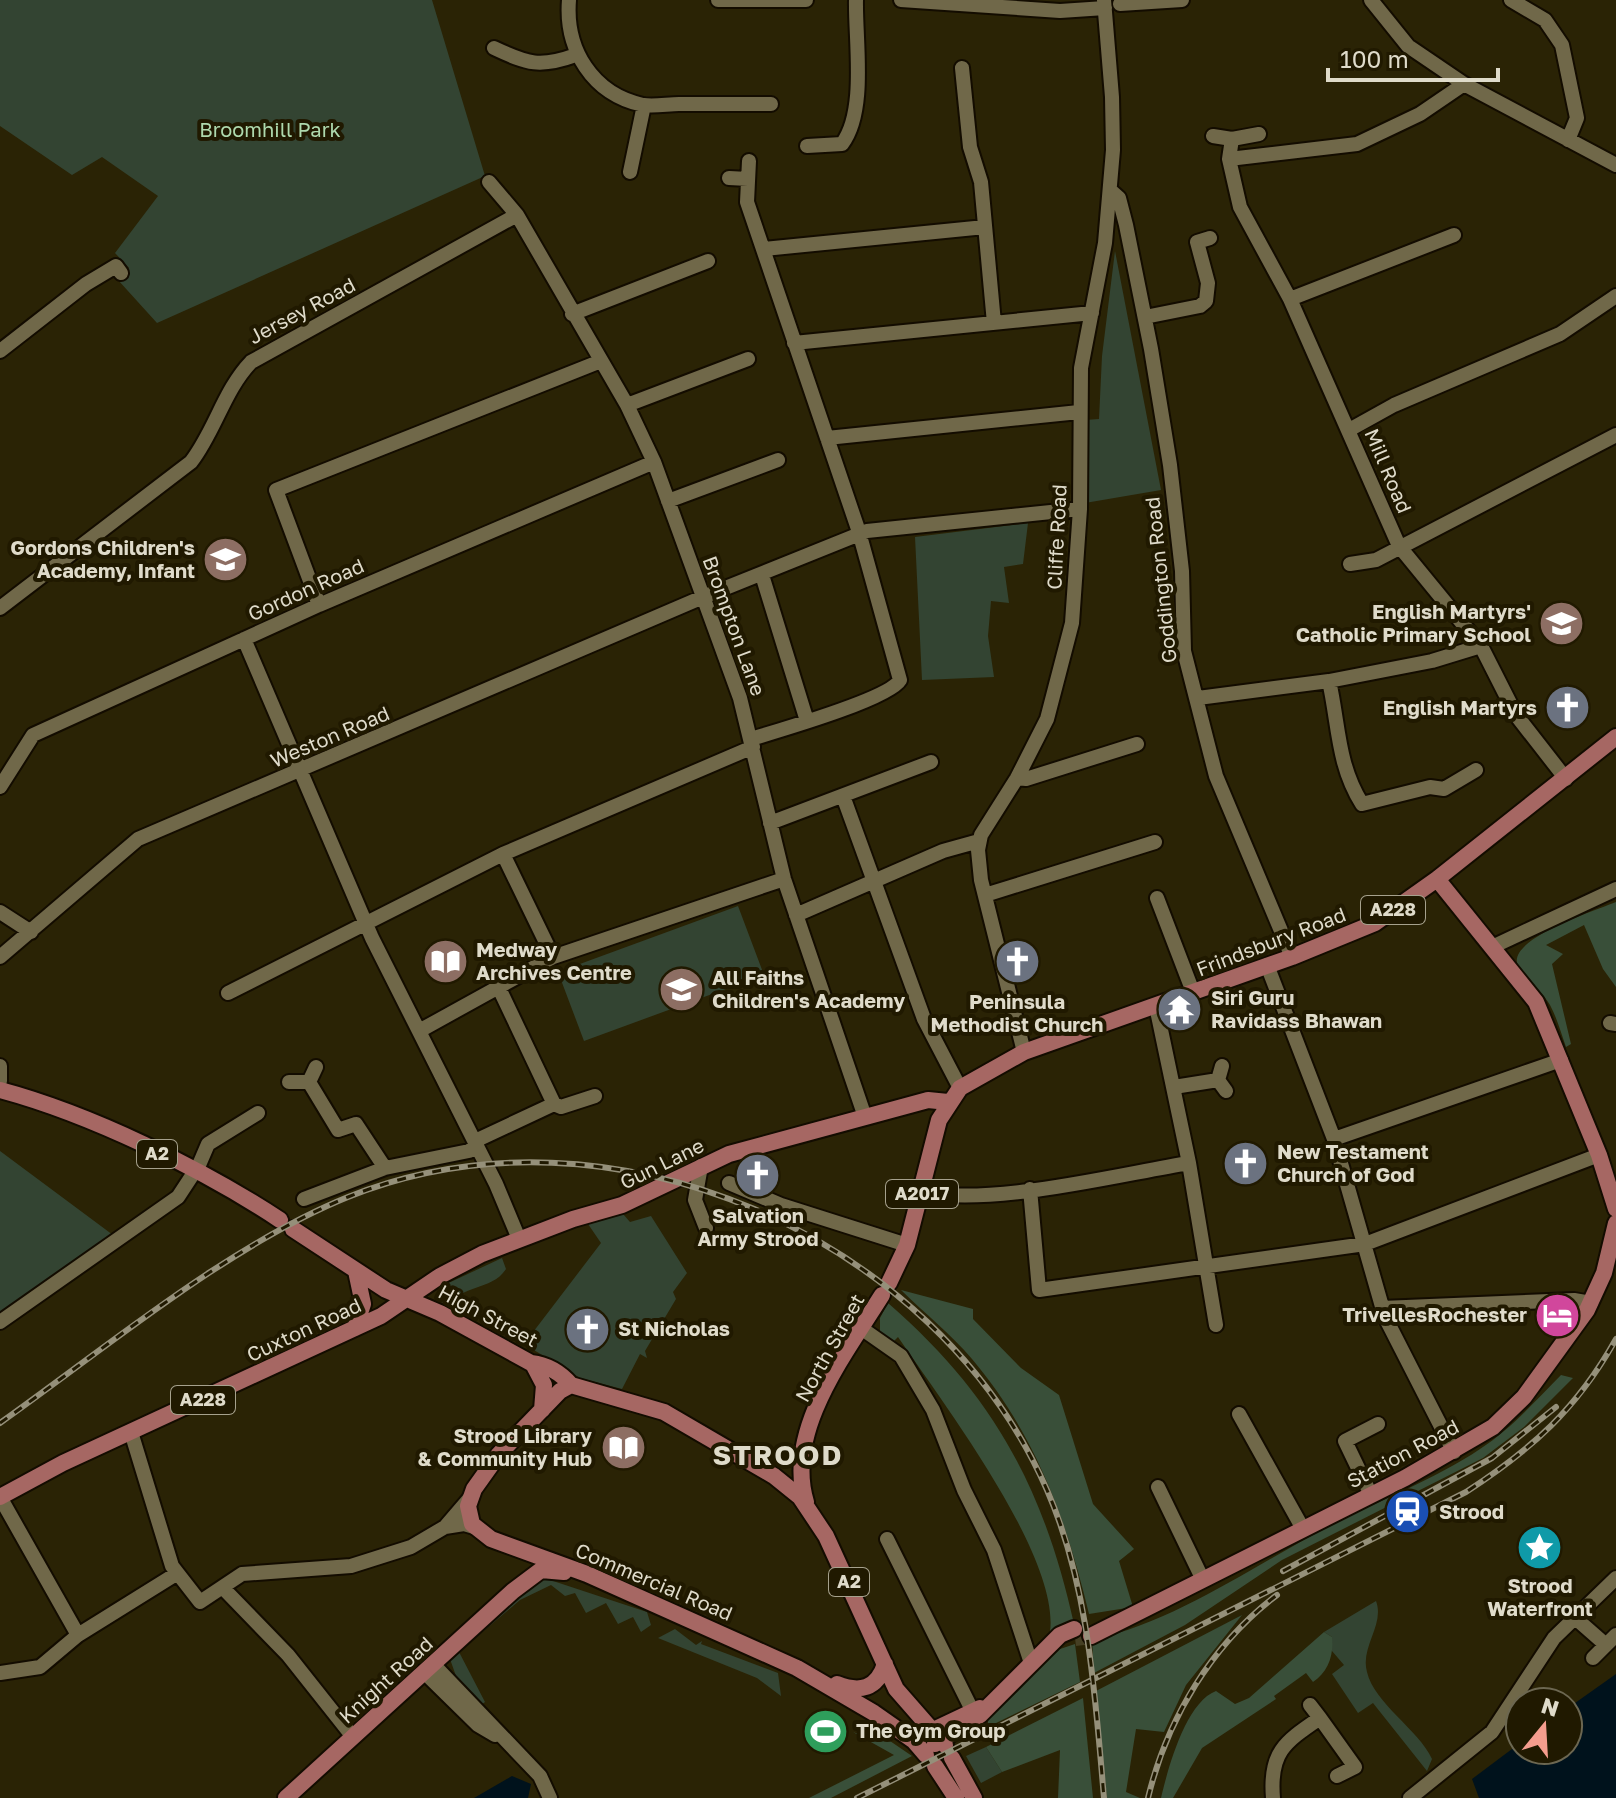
<svg xmlns="http://www.w3.org/2000/svg" width="1616" height="1798" viewBox="0 0 1616 1798" font-family="'Golos Text',sans-serif">
  <rect width="100%" height="100%" fill="#2a2305"/>
  <path fill="#334432" d="M0,0H432L485,176L157,323L118,280L129,268L115,253L158,196L102,157L72,175L0,126Z
    M1115,251L1161,490L1085,503V420L1099,419L1102,356Z
    M1028,523L1023,564L1004,567L1009,603L991,601L988,636L994,677L922,680L915,537Z
    M738,906L764,975L584,1041L558,972Z
    M0,1151L113,1235L0,1319Z
    M623,1214L630,1222L651,1216L687,1273L673,1292L676,1299L645,1351L647,1358L640,1354L622,1389L580,1378L524,1344L601,1243L588,1224Z
    M502,1258L506,1269C492,1291 461,1284 448,1307L439,1300L438,1293L442,1286Z
    M544,1578L647,1612L651,1625L641,1632L633,1617L618,1624L606,1603L586,1613L575,1593L565,1596L551,1585L520,1600L459,1652L485,1702L481,1705L456,1676L450,1659L455,1650L534,1582Z
    M1376,1601C1385,1625 1360,1647 1367,1672C1374,1703 1419,1730 1432,1759L1427,1771L1373,1703L1358,1713L1332,1674L1344,1665L1332,1651V1637L1324,1632Z
    M675,1629L696,1645L702,1641L701,1644L778,1673L781,1696L757,1678L658,1638Z
    M986,1747L1002,1772L981,1783L966,1756Z"/>
  <path fill="#394f39" d="M1616,902V987L1603,969L1584,925L1546,945L1563,954L1552,964L1571,1044L1566,1047C1561,1033 1557,1018 1550,1005C1542,991 1526,980 1518,966C1505,939 1597,910 1616,902Z
    M901,1290L973,1309V1319L1021,1368L1059,1395L1093,1504L1134,1549L1119,1561L1133,1607L1089,1614C1066,1519 1036,1435 972,1359C951,1334 924,1313 901,1290Z
    M888,1303C994,1395 1044,1489 1074,1624L1050,1632C1060,1556 942,1402 898,1337L894,1341L880,1332V1318Z
    M1561,1375L1573,1378L1524,1427L1483,1458L1282,1560L1185,1625L1094,1673L1092,1640C1177,1621 1251,1567 1328,1527C1377,1501 1434,1480 1480,1449C1511,1429 1535,1401 1561,1375Z
    M1242,1615L1186,1685L1164,1732L1136,1729L1126,1792L1140,1798H1107L1096,1691Z
    M1324,1632L1332,1637C1334,1655 1328,1672 1313,1682L1306,1673L1274,1696L1276,1699L1202,1748L1173,1798H1161C1168,1768 1186,1702 1216,1691L1235,1704L1249,1698Z
    M1075,1644L1080,1682L988,1727V1719L1060,1649Z
    M1083,1698L1093,1798H1058L1060,1750L1002,1772L986,1747Z
    M871,1728L912,1756L831,1798H809L894,1755L853,1732L866,1737Z"/>
  <path fill="#00121c" d="M1616,1674V1798H1479L1472,1779L1520,1743V1750H1568V1708Z
    M512,1776L531,1784L528,1798H474Z"/>
  <g fill="none" stroke-linecap="round" stroke-linejoin="round">
    <path stroke="#453f23" stroke-width="16" stroke-dasharray="16 8" stroke-linecap="butt" d="M1075,1638L1091,1636"/>
    <defs>
      <path id="minor" d="M569,0C565,49 592,94 643,105C654,107 668,104 679,104C710,104 741,104 771,104
        M718,0H806
        M901,0L1060,11L1105,8
        M1371,0L1408,46L1464,84L1616,165
        M1511,0L1545,20L1562,45L1577,118L1568,140
        M1120,4L1182,0
        M494,48C528,64 540,68 576,55
        M962,68L970,147L981,182L994,323
        M1259,134L1232,139L1229,159L1240,207L1290,299L1399,546L1481,646L1516,715L1566,779
        M1213,136L1232,139
        M807,146L842,144C867,111 855,40 856,0
        M1229,159L1357,144L1420,114L1464,84
        M749,161L747,202L859,532L900,680C889,699 777,731 751,739
        M630,172L644,105
        M729,178L748,179
        M489,182L517,215L627,405L654,462L740,698L784,879L865,1117
        M1110,190L1119,198L1126,225L1151,349L1170,465L1182,571L1184,651L1216,776L1292,957
        M764,249L985,227
        M1290,299L1454,235
        M572,314L708,261
        M1145,317L1200,306L1206,301L1208,283L1197,242L1210,238
        M794,343L1092,313
        M0,351L86,284L116,266L121,273
        M627,405L748,359
        M1349,430L1394,405L1560,334L1616,296
        M827,438L1079,412
        M668,501L778,460
        M1350,564L1376,560L1616,435
        M762,575L807,721
        M319,605L276,490L601,361
        M0,608L191,462C215,431 224,390 251,362L517,215
        M244,639L372,938L496,1184L519,1239
        M1329,681C1339,725 1337,764 1362,804L1430,787L1444,789L1476,770
        M1198,698L1329,681L1432,661L1481,646
        M1017,778L1026,779L1137,744
        M0,787L33,735L319,605L654,462
        M843,796L924,1019L960,1088
        M770,823L931,762
        M503,854L553,957
        M985,895L1155,842
        M1157,898L1193,992
        M0,912L31,932
        M796,915L943,851L979,841
        M1492,947L1616,889
        M0,957L138,839L703,597L867,531L1080,509
        M1267,965L1334,1139L1385,1317L1454,1452
        M498,986L554,1104
        M228,993L503,854L753,747
        M1156,1006L1189,1163L1216,1325
        M1610,1023L1616,1024
        M419,1031L553,957L784,879
        M1024,1052L981,880L978,850L981,835L1017,778L1047,719L1072,623L1080,509L1081,368L1105,243L1113,150L1112,97L1104,0
        M0,1066V1081
        M1222,1066L1218,1080L1226,1091
        M289,1082H309L316,1067
        M309,1082L338,1130L356,1124L385,1168
        M1174,1087L1218,1080
        M1334,1139L1561,1060
        M475,1141L554,1104L561,1107L595,1096
        M701,1166L695,1200L706,1228
        M729,1183L781,1205L907,1245
        M1030,1189L1039,1290L1365,1244L1599,1155
        M923,1192C993,1206 1116,1175 1189,1163
        M304,1199L385,1168L469,1151L477,1146
        M1382,1308L1574,1300L1591,1303
        M0,1322L178,1197L199,1165L208,1144L258,1113
        M861,1328L901,1356L933,1410L964,1490L994,1550L1031,1663
        M1239,1414L1303,1529
        M131,1432L172,1566L200,1602L242,1574L351,1566L411,1547L445,1527
        M1158,1487L1203,1580
        M1371,1495L1345,1441L1378,1424
        M0,1497L78,1635
        M469,1499L445,1527L464,1524L474,1527
        M887,1539L976,1718
        M223,1588L288,1655L353,1737
        M1573,1616L1606,1645L1616,1635
        M1593,1658L1606,1645
        M434,1665L540,1776L550,1798
        M0,1673L40,1667L78,1635L176,1574
        M425,1673L478,1725L495,1735
        M1310,1705L1320,1718
        M1273,1798C1269,1752 1285,1742 1320,1718L1355,1767L1337,1776
        M1410,1798L1492,1732L1554,1638L1616,1578"/>
      <path id="major" d="M1437,879L1536,1002L1599,1155L1616,1209
        M0,1090C90,1114 203,1169 280,1220
        M293,1229L386,1290L440,1313L531,1363C548,1365 560,1372 571,1385L664,1412L774,1476L800,1497L826,1536L896,1689L945,1745
        M889,1283L907,1245L939,1120L960,1088L1024,1052L1292,957L1375,923L1437,879L1616,737
        M355,1328L363,1304L356,1271
        M533,1364L544,1385L542,1410
        M571,1385L560,1391L499,1454L474,1489L468,1506L472,1524L491,1539L587,1574L797,1668L874,1713L914,1741L926,1755
        M0,1497L63,1463L381,1316L440,1276L482,1254L573,1219L622,1205L729,1154L928,1100L948,1102
        M806,1502C784,1431 846,1353 882,1295
        M1091,1636L1405,1478L1493,1427L1524,1397L1587,1310L1604,1273L1616,1223
        M837,1684C860,1693 877,1689 885,1664
        M925,1734L980,1708
        M935,1744L980,1715L1060,1635L1074,1629
        M952,1758L974,1798
        M935,1766L956,1798
        M286,1798L513,1591L541,1570L564,1572"/>
    </defs>
    <use href="#minor" stroke="#130c00" stroke-width="18"/>
    <use href="#major" stroke="#130c00" stroke-width="20"/>
    <use href="#minor" stroke="#706849" stroke-width="14"/>
    <use href="#major" stroke="#a66763" stroke-width="16"/>
    <defs>
      <path id="rail" d="M0,1423C106,1348 229,1245 348,1197C609,1092 936,1236 1047,1490C1089,1586 1095,1696 1104,1798
        M1283,1571L1492,1458L1556,1407
        M857,1798L1466,1492C1532,1449 1577,1409 1616,1339
        M1148,1798C1167,1719 1212,1644 1277,1595"/>
    </defs>
    <use href="#rail" stroke="#95907a" stroke-width="6"/>
    <use href="#rail" stroke="#201900" stroke-width="3" stroke-dasharray="9" stroke-linecap="butt"/>
  </g>
  <defs>
    <symbol id="school-disc" viewBox="-11 -11 22 22"><circle r="9.5" fill="#8d6e63" stroke="#201900"/><path d="M0-5L7-2L0 1L-7-2ZM-4 1L0 2.5L4 1V4Q0 6-4 4Z" fill="#fff"/></symbol>
    <symbol id="church-disc" viewBox="-11 -11 22 22"><circle r="9.5" fill="#6b7280" stroke="#201900"/><path d="M-1.2-6h2.4v3.5h3.3v2.4h-3.3V6h-2.4V-.1h-3.3v-2.4h3.3Z" fill="#fff"/></symbol>
    <symbol id="library-disc" viewBox="-11 -11 22 22"><circle r="9.5" fill="#8d6e63" stroke="#201900"/><path d="M-6-4Q-3-5.5-.7-3.5V5Q-3 3-6 4ZM6-4Q3-5.5 .7-3.5V5Q3 3 6 4Z" fill="#fff"/></symbol>
    <symbol id="temple-disc" viewBox="-11 -11 22 22"><circle r="9.5" fill="#6b7280" stroke="#201900"/><path d="M0-6L5-2H3V0L6.5 2.5H4V6H1.5V3h-3V6H-4V2.5H-6.5L-3 0V-2H-5Z" fill="#fff"/></symbol>
    <symbol id="hotel-disc" viewBox="-11 -11 22 22"><circle r="9.5" fill="#d1479c" stroke="#201900"/><path d="M-6-4.5h1.5V1H6V5H4.5V3h-9V5H-6ZM-4 0a1.8 1.8 0 1 1 3.6 0ZM.5 0V-2.5h3Q6-2.5 6 0Z" fill="#fff"/></symbol>
    <symbol id="station-disc" viewBox="-11 -11 22 22"><circle r="9.5" fill="#1a4fb4" stroke="#201900"/><path d="M-3-6H3Q5-6 5-4V2Q5 4 3 4L4.5 6H3L1.5 4h-3L-3 6H-4.5L-3 4Q-5 4-5 2V-4Q-5-6-3-6ZM-3.5-4v3h7v-3ZM-3.5 1v1.5H-2V1ZM2 1v1.5H3.5V1Z" fill="#fff"/></symbol>
    <symbol id="sight-disc" viewBox="-11 -11 22 22"><circle r="9.5" fill="#0f9aa8" stroke="#201900"/><path d="M0-6L1.8-2.2L6-1.7L2.9 1.2L3.7 5.4L0 3.3L-3.7 5.4L-2.9 1.2L-6-1.7L-1.8-2.2Z" fill="#fff"/></symbol>
    <symbol id="stadium-disc" viewBox="-11 -11 22 22"><circle r="9.5" fill="#2e9e5b" stroke="#201900"/><path d="M0-5a6.5 5 0 1 0 0 10a6.5 5 0 1 0 0-10ZM-3.5-1.8h7v3.6h-7Z" fill="#fff"/></symbol>
  </defs>
  <g fill-rule="evenodd">
    <use href="#school-disc" x="200" y="534" width="51" height="51"/>
    <use href="#school-disc" x="1536" y="598" width="51" height="51"/>
    <use href="#church-disc" x="1542" y="682" width="51" height="51"/>
    <use href="#library-disc" x="420" y="936" width="51" height="51"/>
    <use href="#church-disc" x="992" y="936" width="51" height="51"/>
    <use href="#school-disc" x="656" y="964" width="51" height="51"/>
    <use href="#temple-disc" x="1154" y="984" width="51" height="51"/>
    <use href="#church-disc" x="1220" y="1138" width="51" height="51"/>
    <use href="#church-disc" x="732" y="1150" width="51" height="51"/>
    <use href="#hotel-disc" x="1532" y="1290" width="51" height="51"/>
    <use href="#church-disc" x="562" y="1304" width="51" height="51"/>
    <use href="#library-disc" x="598" y="1422" width="51" height="51"/>
    <use href="#station-disc" x="1382" y="1486" width="51" height="51"/>
    <use href="#sight-disc" x="1514" y="1522" width="51" height="51"/>
    <use href="#stadium-disc" x="800" y="1706" width="51" height="51"/>
  </g>
  <g text-anchor="middle" stroke-width="8" stroke-linejoin="round" paint-order="stroke">
    <g fill="#201900" stroke="#a6a18d" stroke-width="2">
      <rect x="1361" y="896" width="64" height="28" rx="6"/>
      <rect x="137" y="1140" width="40" height="28" rx="6"/>
      <rect x="886" y="1180" width="72" height="28" rx="6"/>
      <rect x="171" y="1386" width="64" height="28" rx="6"/>
      <rect x="829" y="1568" width="40" height="28" rx="6"/>
    </g>
    <g font-size="18" font-weight="bold" fill="#dfdbca">
      <text x="1393" y="916">A228</text>
      <text x="157" y="1160">A2</text>
      <text x="922" y="1200">A2017</text>
      <text x="203" y="1406">A228</text>
      <text x="849" y="1588">A2</text>
    </g>
    <g font-size="20" fill="#aed9ad" stroke="#201900">
      <text x="270" y="137">Broomhill Park</text>
    </g>
    <g font-size="20" fill="#dfdbca" stroke="#201900">
      <text transform="translate(302 311) rotate(-28)" y="7">Jersey Road</text>
      <text transform="translate(1388 471) rotate(67)" y="7">Mill Road</text>
      <text transform="translate(1057 537) rotate(-87)" y="7">Cliffe Road</text>
      <text transform="translate(1161 580) rotate(-96)" y="7">Goddington Road</text>
      <text transform="translate(306 590) rotate(-24)" y="7">Gordon Road</text>
      <text transform="translate(734 626) rotate(70)" y="7">Brompton Lane</text>
      <text transform="translate(330 737) rotate(-23)" y="7">Weston Road</text>
      <text transform="translate(1271 942) rotate(-21)" y="7">Frindsbury Road</text>
      <text transform="translate(662 1164) rotate(-26)" y="7">Gun Lane</text>
      <text transform="translate(488 1316) rotate(28)" y="7">High Street</text>
      <text transform="translate(304 1330) rotate(-25)" y="7">Cuxton Road</text>
      <text transform="translate(830 1348) rotate(-61)" y="7">North Street</text>
      <text transform="translate(1403 1454) rotate(-28)" y="7">Station Road</text>
      <text transform="translate(654 1582) rotate(23)" y="7">Commercial Road</text>
      <text transform="translate(386 1680) rotate(-42)" y="7">Knight Road</text>
    </g>
    <g font-size="20" font-weight="bold" fill="#dfdbca" stroke="#201900" text-anchor="start">
      <text x="195" y="555" text-anchor="end">Gordons Children's<tspan x="195" dy="23">Academy, Infant</tspan></text>
      <text x="1531" y="619" text-anchor="end">English Martyrs'<tspan x="1531" dy="23">Catholic Primary School</tspan></text>
      <text x="1537" y="715" text-anchor="end">English Martyrs</text>
      <text x="476" y="957">Medway<tspan x="476" dy="23">Archives Centre</tspan></text>
      <text x="712" y="985">All Faiths<tspan x="712" dy="23">Children's Academy</tspan></text>
      <text x="1211" y="1005">Siri Guru<tspan x="1211" dy="23">Ravidass Bhawan</tspan></text>
      <text x="1017" y="1009" text-anchor="middle">Peninsula<tspan x="1017" dy="23">Methodist Church</tspan></text>
      <text x="1277" y="1159">New Testament<tspan x="1277" dy="23">Church of God</tspan></text>
      <text x="758" y="1223" text-anchor="middle">Salvation<tspan x="758" dy="23">Army Strood</tspan></text>
      <text x="1527" y="1322" text-anchor="end">TrivellesRochester</text>
      <text x="618" y="1336">St Nicholas</text>
      <text x="592" y="1443" text-anchor="end">Strood Library<tspan x="592" dy="23">&amp; Community Hub</tspan></text>
      <text x="1439" y="1519">Strood</text>
      <text x="1540" y="1593" text-anchor="middle">Strood<tspan x="1540" dy="23">Waterfront</tspan></text>
      <text x="856" y="1738">The Gym Group</text>
    </g>
    <g font-size="28" font-weight="bold" letter-spacing="2" fill="#dfdbca" stroke="#201900">
      <text x="778" y="1465">STROOD</text>
    </g>
  </g>
  <g transform="translate(1544 1726) rotate(18)"><circle r="38" fill="#201900" stroke="#6c6751" stroke-width="2"/>
  <path d="M0-6L14 30L0 20L-14 30Z" fill="#f59d8e"/>
  <text y="-12" font-size="22" font-weight="bold" text-anchor="middle" fill="#dfdbca">N</text>
  </g>
  <path d="M1328 68v12h170v-12" fill="none" stroke="#dfdbca" stroke-width="4"/>
  <text x="1340" y="68" font-size="24" fill="#dfdbca" stroke="#201900" stroke-width="6" paint-order="stroke">100 m</text>
</svg>
